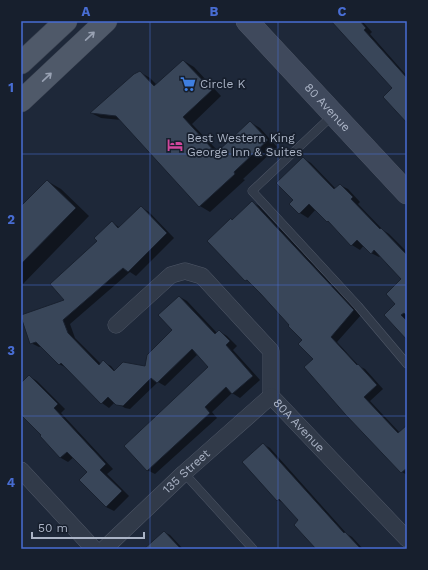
<svg xmlns="http://www.w3.org/2000/svg" width="428" height="570" viewBox="0 0 428 570" font-family="'Work Sans',sans-serif">
  <rect width="100%" height="100%" fill="#1e2839"/>
  <path fill="#0007" d="M333,21H362L372,32L370,34L407,76V121L394,88Z
    M184,61L194,67L221,96L192,124L219,152L250,122L260,128L277,147L243,179L245,180L210,212L200,206L121,120L101,118L91,113L140,72L150,78L157,85Z
    M303,158L311,163L336,189L340,185L348,189L360,202L358,204L383,230L389,234L407,252V339L397,304L403,279L381,256L379,257L371,253L364,245L360,250L352,245L316,209L308,218L300,213L294,200Z
    M47,181L61,189L89,216L21,286V208Z
    M252,202L259,206L361,315L337,342L359,366L365,369L383,389L370,401L400,433L407,426V475L402,472L314,359L303,340L250,282L246,280L231,219L233,221Z
    M141,207L149,212L174,238L136,276L130,272L70,324L75,338L101,364L103,362L111,366L115,371L146,367L174,330L180,297L187,301L217,333L219,331L227,336L237,346L233,350L260,380L240,398L232,393L212,412L217,418L155,474L147,470L210,367L198,354L165,386L158,382L130,409L125,408L115,402L109,408L102,403L67,368L59,364L42,346L39,347L31,343L66,300L99,241L112,222L120,228Z
    M29,376L37,381L65,409L61,413L113,469L107,474L129,496L114,511L106,507L88,472L74,457L68,462L61,458L41,436L43,435L21,413V385Z
    M263,444L270,448L347,534L352,537L363,549H318L300,520L285,504L278,500Z
    M164,532L170,535L183,549H150Z"/>
  <path fill="#394659" stroke="#19212f" d="M331,21H360L366,28L364,30L407,78V123L383,97L392,88Z
    M183,60L212,90L183,117L216,153L250,121L268,140L234,172L235,174L199,207L116,116L90,113L134,74L140,71L154,86Z
    M303,157L334,189L340,184L353,197L351,199L380,229L381,228L407,255V316L404,313L401,315L407,321V340L384,315L395,304L386,294L401,279L374,250L371,254L357,240L351,246L328,221L327,222L309,204L299,214L289,204L293,200L276,183Z
    M47,180L76,208L21,264V206Z
    M252,201L354,310L331,337L357,365L358,364L377,385L364,397L398,433L407,425V468L401,473L345,414L304,367L313,359L298,344L302,340L288,326L289,325L260,293L247,280L245,281L207,241L231,218L232,220Z
    M141,206L167,233L128,272L123,268L63,320L68,333L99,365L103,360L114,371L123,362L145,366L147,355L172,330L158,315L179,296L215,334L219,330L230,341L226,345L253,376L232,394L226,387L205,407L210,413L147,471L124,446L208,367L192,349L157,383L151,378L123,406L116,405L108,397L101,404L61,363L59,365L36,342L30,344L21,317V315L64,300L50,284L97,241L94,238L112,221L118,228Z
    M29,375L58,404L54,408L106,464L100,470L122,491L106,507L79,480L87,472L67,452L60,458L40,436L41,435L21,415V383Z
    M263,443L344,533L345,532L361,549H316L294,525L298,520L279,499L277,501L242,462Z
    M164,531L181,549H144Z"/>
  <g fill="none" stroke-linecap="round" stroke-linejoin="round">
    <defs>
      <path id="service" d="M333,115L252,191L358,306L407,364
        M184,473L253,549"/>
      <g id="minor">
        <path id="s1" d="M116,325L171,275L185,271L202,276L271,351V396L407,539"/>
        <path d="M21,470L94,549"/>
        <path id="s2" d="M104,549L184,473L271,396"/>
      </g>
      <g id="secondary">
        <path id="s3" d="M247,21L407,193"/>
      </g>
      <path id="primary" d="M21,63L66,21
        M21,101L106,21"/>
    </defs>
    <use href="#service" stroke="#4f5767" stroke-width="9"/>
    <use href="#minor" stroke="#4f5767" stroke-width="17"/>
    <use href="#secondary" stroke="#4f5767" stroke-width="23"/>
    <use href="#primary" stroke="#3b4352" stroke-width="23"/>
    <use href="#service" stroke="#313a49" stroke-width="8"/>
    <use href="#minor" stroke="#313a49" stroke-width="16"/>
    <use href="#secondary" stroke="#3f495c" stroke-width="22"/>
    <use href="#primary" stroke="#4f5969" stroke-width="22"/>
  </g>
  <defs><path id="oneway-shaft" d="M-6 0H5M1.5-3L5.5 0L1.5 3" fill="none" stroke-width="1.6" stroke-linecap="round" stroke-linejoin="round"/></defs>
  <g stroke="#99a2b3">
    <use href="#oneway-shaft" transform="translate(90 36) rotate(-43)"/>
    <use href="#oneway-shaft" transform="translate(47 77) rotate(-43)"/>
  </g>
  <path fill="none" stroke="#486dd3" stroke-width="1" stroke-opacity="0.55" d="M150,21V549M278,21V549M21,154H407M21,285H407M21,416H407"/>
  <defs>
    <symbol id="supermarket-bare" viewBox="-9 -9 18 18"><path d="M-6-5.5h2.5l.6 2H6L4.5 2H-2.5L-4.4-4H-6ZM-1.5 3.2a1.3 1.3 0 1 0 .1 0ZM3 3.2a1.3 1.3 0 1 0 .1 0Z" fill="#3f7fe0" stroke="#171f2d" stroke-width="2.5" paint-order="stroke"/></symbol>
    <symbol id="hotel-bare" viewBox="-9 -9 18 18"><path d="M-6-4.5h1.5V1H6V5H4.5V3h-9V5H-6ZM-4 0a1.8 1.8 0 1 1 3.6 0ZM.5 0V-2.5h3Q6-2.5 6 0Z" fill="#d1479c" stroke="#171f2d" stroke-width="2.5" paint-order="stroke"/></symbol>
  </defs>
  <g fill-rule="evenodd">
    <use href="#supermarket-bare" x="177" y="73" width="22" height="22"/>
    <use href="#hotel-bare" x="164" y="134" width="22" height="22"/>
  </g>
  <g text-anchor="middle" stroke-width="3.5" stroke-linejoin="round" paint-order="stroke">
    <g font-size="12" fill="#abb4c6" stroke="#171f2d" text-anchor="start">
      <text x="200" y="88">Circle K</text>
      <text x="187" y="142">Best Western King<tspan x="187" dy="14">George Inn &amp; Suites</tspan></text>
    </g>
    <g font-size="12" fill="#abb4c6" stroke="#171f2d">
      <text dy="4" stroke="none"><textPath href="#s3" startOffset="118">80 Avenue</textPath></text>
      <text dy="4" stroke="none"><textPath href="#s1" startOffset="294">80A Avenue</textPath></text>
      <text dy="4" stroke="none"><textPath href="#s2" startOffset="113">135 Street</textPath></text>
    </g>
  </g>
  <rect width="428" height="570" fill="none" stroke="#171f2d" stroke-width="44"/>
  <path d="M32 532v6h112v-6" fill="none" stroke="#abb4c6" stroke-width="2"/>
  <text x="38" y="532" font-size="12" fill="#abb4c6" stroke="#171f2d" stroke-width="3" paint-order="stroke">50 m</text>
  <rect x="22" y="22" width="384" height="526" fill="none" stroke="#486dd3" stroke-width="1.5"/>
  <g font-size="13" text-anchor="middle" font-weight="bold" fill="#486dd3">
    <text x="86" y="16">A</text>
    <text x="214" y="16">B</text>
    <text x="342" y="16">C</text>
    <text x="11" y="92">1</text>
    <text x="11" y="224">2</text>
    <text x="11" y="355">3</text>
    <text x="11" y="487">4</text>
  </g>
</svg>
